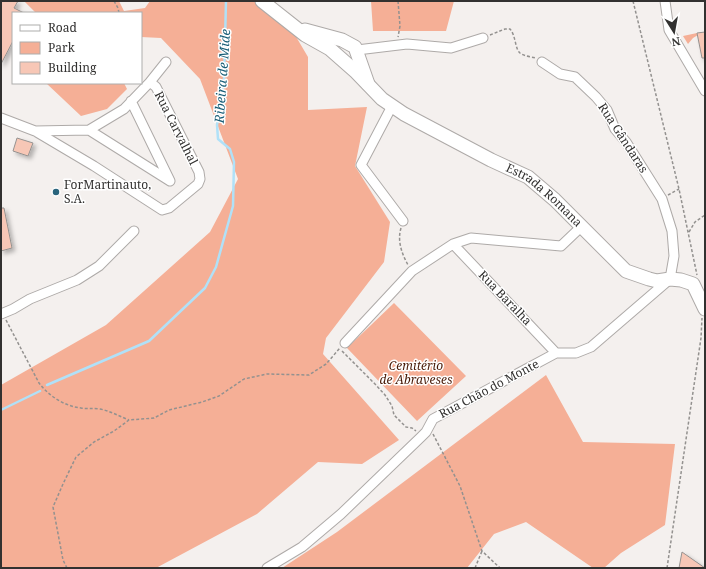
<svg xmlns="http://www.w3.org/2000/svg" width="706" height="569" viewBox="0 0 706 569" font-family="'Noto Serif',serif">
  <defs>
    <filter id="shadow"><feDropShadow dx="3" dy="3" stdDeviation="2" flood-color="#0004"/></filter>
  </defs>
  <rect width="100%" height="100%" fill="#f4f0ee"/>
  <path fill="#f5af96" d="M24,1H119L124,11L145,8L150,1H275L308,57V110L367,107L355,166L390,222L384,262L326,338L323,354L399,440L362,464L318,462L257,514L156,568H1V385L106,325L210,232L238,179L200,79L161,38L141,37V13H36Z
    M371,1H454L446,31H373Z
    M697,33L698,35L693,38L688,44L683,36Z
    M46,83H124L127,89L107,109L81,116Z
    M394,303L466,376L417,421L347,348Z
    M546,375L583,442L675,444L665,525L621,553L604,568H593L526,522L494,534L467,568H282L337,532Z"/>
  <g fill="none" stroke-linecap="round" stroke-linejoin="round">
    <path stroke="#b0e1f8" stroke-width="2.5" d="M47,385L149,341L205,288L216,267L233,206L234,162L230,149L218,139L217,125L224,81L226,1
      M1,410L40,391"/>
  </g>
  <path fill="#f7c7b6" stroke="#959290" filter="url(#shadow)" d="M1,1H18L14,8L24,13H13V41L1,64Z
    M705,32V58H702L697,33Z
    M17,138L33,143L28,156L13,151Z
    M1,208H4L12,248L1,251Z
    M682,552L705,568H679Z"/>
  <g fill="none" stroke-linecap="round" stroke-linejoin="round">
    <defs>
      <path id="street" d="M665,1L669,30L705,91
        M357,50L407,44L451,48L483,38
        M150,82L166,62
        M131,101L170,181
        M392,106L361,165L403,221
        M1,118L35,131L94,166L162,210L169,208L198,184L200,179L199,172L156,87L150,82L124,109L89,130L35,131
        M89,130L170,181
        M453,244L556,353
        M1,314L13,309L30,299L77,280L99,266L134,231
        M345,343L412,271L453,244L471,238L561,246L582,226
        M267,568L302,547L341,514L421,437L426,432L433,419L556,353H576L591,347L670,279L674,256L672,231L662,199L626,142L615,129L607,110L596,97L575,77L560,74L542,62"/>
      <g id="secondary">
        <path id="s1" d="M262,1L305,35L330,49L355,71L382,99L404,114L491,160L528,177L555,200L626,271L649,279L657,281L670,279L681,280L693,284L705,309"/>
        <path d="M305,30L342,40L355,47L368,84"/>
      </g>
    </defs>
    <use href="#street" stroke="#aeaaa8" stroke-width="11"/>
    <use href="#secondary" stroke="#aeaaa8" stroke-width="15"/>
    <path stroke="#93918f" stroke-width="1.5" stroke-dasharray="3 2" stroke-linecap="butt" d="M114,1L118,8L119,13
      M398,1L400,26L398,37
      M633,1L679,189L697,275
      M490,35L505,29H510C516,36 515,49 520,53C524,56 531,57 536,58
      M668,195L679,189
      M401,228C397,241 402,254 408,265
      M689,232L695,222L705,215
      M6,320L39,383C49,396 64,406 81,408C87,409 93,408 100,409C110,411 119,416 129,420
      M342,351L376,385L385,395L392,406L394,415L406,427L412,428L416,431
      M433,434L460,486L482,551L500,568
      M67,568L63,560L53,507L63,484L76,457L94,442L114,431L129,420L154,418L169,410L202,402L219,396L244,379L267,374L309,375L326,364L340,348
      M475,568L482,551
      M667,568L701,338L702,318"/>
    <use href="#street" stroke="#fff" stroke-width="9"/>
    <use href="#secondary" stroke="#fff" stroke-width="13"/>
  </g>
  <circle fill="#29647c" stroke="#fff" stroke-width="1.5" cx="56" cy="192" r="4"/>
  <g text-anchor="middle" stroke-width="3" stroke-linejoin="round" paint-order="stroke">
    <g font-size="12" fill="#323130" stroke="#fff">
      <text transform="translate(176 128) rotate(63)" y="4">Rua Carvalhal</text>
      <text transform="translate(623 138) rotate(57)" y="4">Rua Gândaras</text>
      <text dy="4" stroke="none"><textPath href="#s1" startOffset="345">Estrada Romana</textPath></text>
      <text transform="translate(505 298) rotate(46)" y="4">Rua Baralha</text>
      <text transform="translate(489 389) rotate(-28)" y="4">Rua Chão do Monte</text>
    </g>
    <g font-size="12" fill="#323130" stroke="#fff" text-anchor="start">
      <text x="64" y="189">ForMartinauto,<tspan x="64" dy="14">S.A.</tspan></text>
    </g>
    <g font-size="12" font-style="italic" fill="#491a07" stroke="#fff">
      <text x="416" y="370">Cemitério<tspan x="416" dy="14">de Abraveses</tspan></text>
    </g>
    <g font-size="13" font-style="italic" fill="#195e77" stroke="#fff">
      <text transform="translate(222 76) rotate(-86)" y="5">Ribeira de Mide</text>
    </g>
  </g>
  <rect width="706" height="569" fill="none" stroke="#323130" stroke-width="4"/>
  <rect x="12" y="12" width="130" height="72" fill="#ffffff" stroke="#adadac"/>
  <rect x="20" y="25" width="20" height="6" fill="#ffffff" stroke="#adadac"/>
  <text x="48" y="32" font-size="12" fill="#323130">Road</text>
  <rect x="20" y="42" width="20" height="12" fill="#f5af96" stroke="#adadac"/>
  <text x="48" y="52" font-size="12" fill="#323130">Park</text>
  <rect x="20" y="62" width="20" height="12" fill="#f7c7b6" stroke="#adadac"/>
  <text x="48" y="72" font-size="12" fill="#323130">Building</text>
  <g transform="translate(674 32) rotate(169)" stroke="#ffffff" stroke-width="3" paint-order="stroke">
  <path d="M0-3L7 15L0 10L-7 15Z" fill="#323130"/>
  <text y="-6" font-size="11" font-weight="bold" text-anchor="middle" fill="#323130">N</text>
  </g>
</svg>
